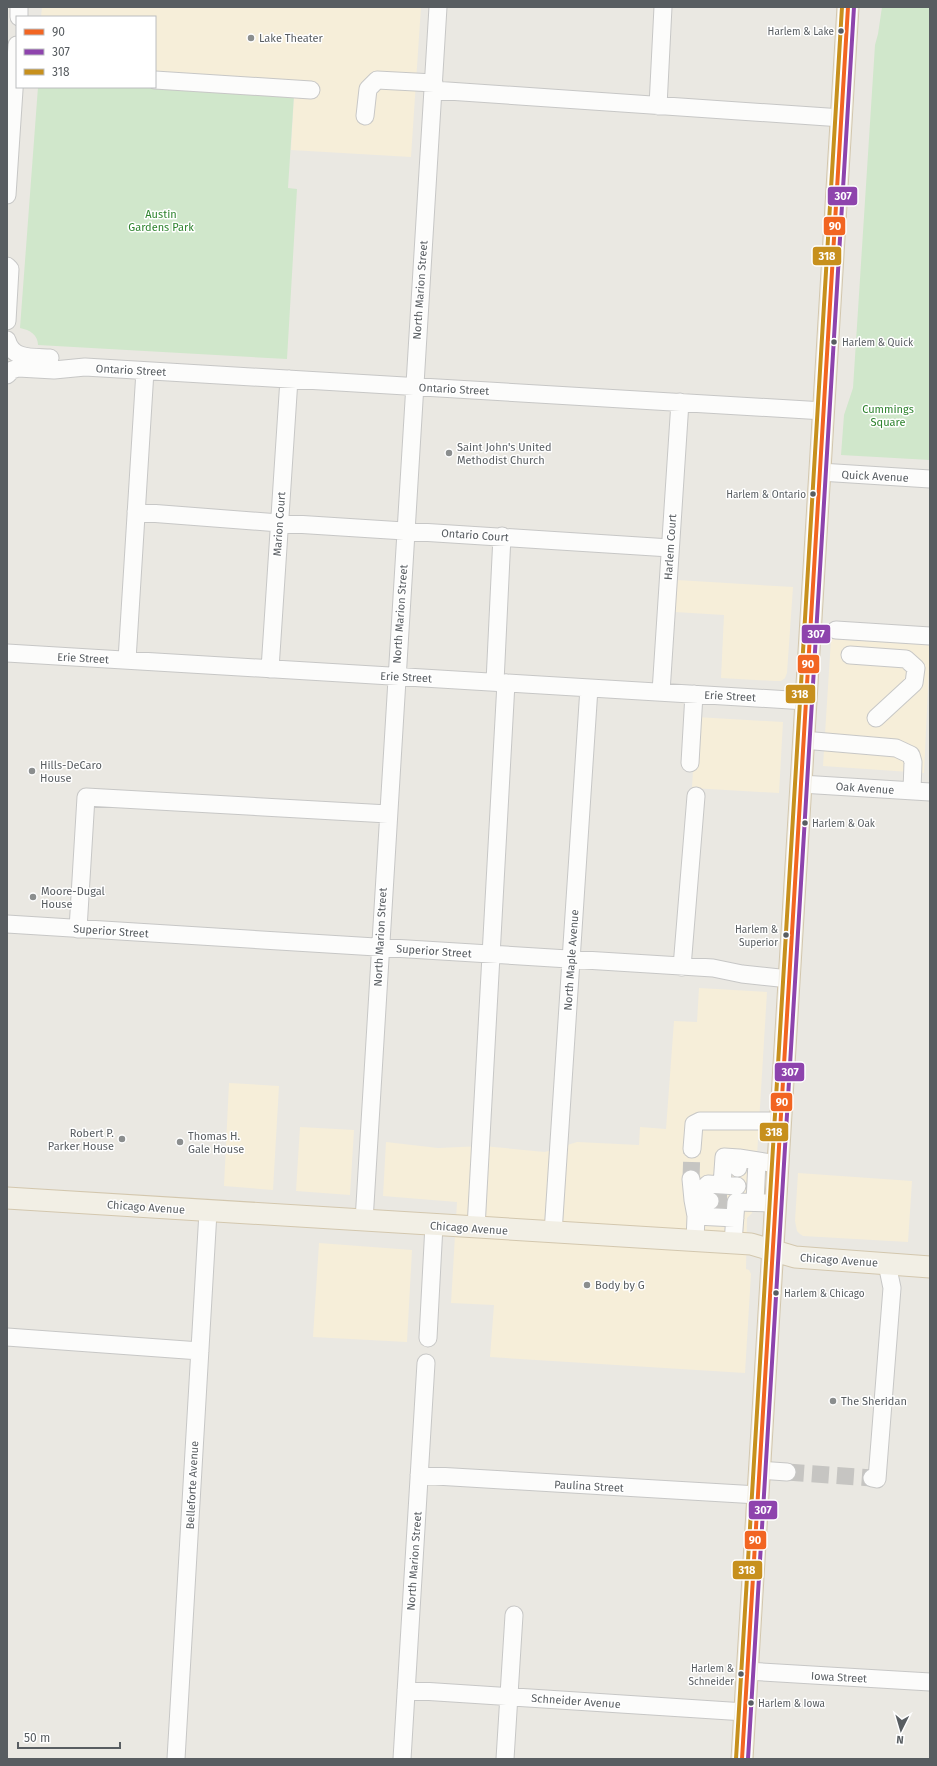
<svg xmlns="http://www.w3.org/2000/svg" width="937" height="1766" viewBox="0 0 937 1766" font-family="'Fira Sans',sans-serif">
  <rect width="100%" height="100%" fill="#eae8e2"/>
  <path fill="#f6eed9" d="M42,7H421L411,157L291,150L294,95L155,74V17H41Z
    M677,580L793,587L787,673L785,678L781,681H775L721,678L724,615L675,612Z
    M831,639L930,645L924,773L823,766Z
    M696,717L783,722L779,793L692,788Z
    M699,988L767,992L754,1205L752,1213L747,1218L746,1269L749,1270L751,1274L745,1373L490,1357L494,1305L451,1303L457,1202L383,1196L386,1142L438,1148L483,1146L545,1152L577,1142L639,1145L640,1127L666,1129L674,1021L697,1022Z
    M229,1083L279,1086L273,1190L224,1186Z
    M300,1127L354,1130L350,1195L296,1191Z
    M798,1173L912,1181L908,1242L803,1236L800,1234L797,1231L795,1221Z
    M319,1243L412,1250L407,1342L313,1337Z"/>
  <path fill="#d0e7cb" d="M882,7H930V460L841,455L844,415L853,388L875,45L878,34Z
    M38,87H155L294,95L288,188L297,189L287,359L38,345C38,335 30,330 20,328Z"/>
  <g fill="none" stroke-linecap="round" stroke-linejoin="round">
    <path stroke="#c6c5c2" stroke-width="17" stroke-dasharray="17 8" stroke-linecap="butt" d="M691,1179L692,1149
      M710,1201H728
      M787,1472L872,1478"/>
    <defs>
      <path id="minor" d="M19,17V7
        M155,80L311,90
        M433,90L842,118
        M658,106L663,7
        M365,116L368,89L377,80L434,83
        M7,195L17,45
        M7,266L10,269L7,321
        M7,340C12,360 33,357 50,358
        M7,375L12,370L18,368L54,370L85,367L824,411
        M820,472L930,479
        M136,512L279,523L670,548
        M836,630L930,636
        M7,653L806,701
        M850,655L906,659L916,668L914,683L876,718
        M127,660L145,371
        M270,669L289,379
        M495,682L502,536
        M661,692L680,402
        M803,740L896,748L911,755L913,762L912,791
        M690,763L694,694
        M801,784L930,792
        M7,924L713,968L742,974L789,979
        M78,929L86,797L388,814
        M682,967L696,796
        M692,1149L694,1124L700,1121H780
        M738,1168L739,1158L777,1164
        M691,1179L693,1200
        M722,1185L724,1157L739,1158
        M702,1201L703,1189L708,1184L737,1186
        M755,1202L757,1161
        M696,1216L735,1218
        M364,1221L438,7
        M476,1228L506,683
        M553,1233L589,688
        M695,1241L696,1216L693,1200L710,1201
        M733,1243L736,1202L775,1203
        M7,1337L200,1351
        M428,1338L434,1225
        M759,1470L787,1472
        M419,1475L758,1495
        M872,1478L877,1479L892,1288L887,1264
        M747,1671L930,1682
        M406,1690L745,1712
        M176,1759L208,1212
        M402,1759L426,1363
        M505,1759L514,1615"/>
      <path id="major" d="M7,1198L751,1244L795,1257L930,1267
        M742,1759L848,7"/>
    </defs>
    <use href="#minor" stroke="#c7c7c6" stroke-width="19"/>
    <use href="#major" stroke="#d3c7ae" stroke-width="23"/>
    <use href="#minor" stroke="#fcfcfb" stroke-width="17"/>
    <use href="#major" stroke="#f2efe5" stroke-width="21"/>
    <defs>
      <path id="bus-1" d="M742,1759L848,7"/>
      <path id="bus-2" d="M748,1759L854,7"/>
      <path id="bus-3" d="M736,1759L842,7"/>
    </defs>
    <use href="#bus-1" stroke="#fff" stroke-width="7"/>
    <use href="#bus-2" stroke="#fff" stroke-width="7"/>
    <use href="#bus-3" stroke="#fff" stroke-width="7"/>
    <use href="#bus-1" stroke="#f26522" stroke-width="4"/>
    <use href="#bus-2" stroke="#8e44ad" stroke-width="4"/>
    <use href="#bus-3" stroke="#c7901d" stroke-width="4"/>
  </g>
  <g fill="#585d61" stroke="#fff" stroke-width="1.5">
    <circle cx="841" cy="31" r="3.5"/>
    <circle cx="834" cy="342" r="3.5"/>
    <circle cx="813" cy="494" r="3.5"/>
    <circle cx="805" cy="823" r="3.5"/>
    <circle cx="786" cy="935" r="3.5"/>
    <circle cx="776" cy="1293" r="3.5"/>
    <circle cx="741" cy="1674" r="3.5"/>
    <circle cx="751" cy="1703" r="3.5"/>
  </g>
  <g fill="#8b8e8e" stroke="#fff" stroke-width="1.5">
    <circle cx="251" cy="38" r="4"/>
    <circle cx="449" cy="453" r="4"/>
    <circle cx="32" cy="771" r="4"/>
    <circle cx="33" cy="897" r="4"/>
    <circle cx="122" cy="1139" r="4"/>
    <circle cx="180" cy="1142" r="4"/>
    <circle cx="587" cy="1285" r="4"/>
    <circle cx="833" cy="1401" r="4"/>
  </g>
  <g text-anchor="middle" stroke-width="3" stroke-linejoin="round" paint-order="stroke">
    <g font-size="10" fill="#585d61" stroke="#fff" text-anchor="end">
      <text x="834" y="35">Harlem &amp; Lake</text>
      <text x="842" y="346" text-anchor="start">Harlem &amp; Quick</text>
      <text x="806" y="498">Harlem &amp; Ontario</text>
      <text x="812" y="827" text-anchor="start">Harlem &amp; Oak</text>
      <text x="778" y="933">Harlem &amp;<tspan x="778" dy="13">Superior</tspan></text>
      <text x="784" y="1297" text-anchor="start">Harlem &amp; Chicago</text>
      <text x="734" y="1672">Harlem &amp;<tspan x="734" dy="13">Schneider</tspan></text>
      <text x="758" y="1707" text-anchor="start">Harlem &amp; Iowa</text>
    </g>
    <g font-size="11" fill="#585d61" stroke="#fff" text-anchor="start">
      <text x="259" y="42">Lake Theater</text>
      <text x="457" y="451">Saint John's United<tspan x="457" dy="13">Methodist Church</tspan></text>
      <text x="40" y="769">Hills-DeCaro<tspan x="40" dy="13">House</tspan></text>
      <text x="41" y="895">Moore-Dugal<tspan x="41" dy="13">House</tspan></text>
      <text x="114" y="1137" text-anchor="end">Robert P.<tspan x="114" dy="13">Parker House</tspan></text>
      <text x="188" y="1140">Thomas H.<tspan x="188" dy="13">Gale House</tspan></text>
      <text x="595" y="1289">Body by G</text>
      <text x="841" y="1405">The Sheridan</text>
    </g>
    <g font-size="11" fill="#2e832e" stroke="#fff">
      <text x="161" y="218">Austin<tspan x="161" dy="13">Gardens Park</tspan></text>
      <text x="888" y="413">Cummings<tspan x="888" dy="13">Square</tspan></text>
    </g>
    <g font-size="11" fill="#585d61" stroke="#fff">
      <text transform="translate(420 290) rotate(-86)" y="4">North Marion Street</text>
      <text transform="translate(131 370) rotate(3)" y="4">Ontario Street</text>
      <text transform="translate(454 389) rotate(3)" y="4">Ontario Street</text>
      <text transform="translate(875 476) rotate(3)" y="4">Quick Avenue</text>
      <text transform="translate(279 524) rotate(-86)" y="4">Marion Court</text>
      <text transform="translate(475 535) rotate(4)" y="4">Ontario Court</text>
      <text transform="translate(670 547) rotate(-86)" y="4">Harlem Court</text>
      <text transform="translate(400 614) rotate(-86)" y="4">North Marion Street</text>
      <text transform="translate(83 658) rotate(3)" y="4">Erie Street</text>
      <text transform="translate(406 677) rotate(3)" y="4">Erie Street</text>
      <text transform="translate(730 696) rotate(3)" y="4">Erie Street</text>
      <text transform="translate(865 788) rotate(4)" y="4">Oak Avenue</text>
      <text transform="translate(111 931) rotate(4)" y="4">Superior Street</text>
      <text transform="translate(380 937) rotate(-87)" y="4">North Marion Street</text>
      <text transform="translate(434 951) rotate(4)" y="4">Superior Street</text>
      <text transform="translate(571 960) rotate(-86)" y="4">North Maple Avenue</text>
      <text transform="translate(146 1207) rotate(4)" y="4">Chicago Avenue</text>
      <text transform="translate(469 1228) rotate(4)" y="4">Chicago Avenue</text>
      <text transform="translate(839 1260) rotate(4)" y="4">Chicago Avenue</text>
      <text transform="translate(192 1485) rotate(-87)" y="4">Belleforte Avenue</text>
      <text transform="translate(589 1486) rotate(3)" y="4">Paulina Street</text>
      <text transform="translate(414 1561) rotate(-86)" y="4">North Marion Street</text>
      <text transform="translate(839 1677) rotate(3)" y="4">Iowa Street</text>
      <text transform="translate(576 1701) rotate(4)" y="4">Schneider Avenue</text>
    </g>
  </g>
  <g stroke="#fff" stroke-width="1.5">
    <rect x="827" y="186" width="31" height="20" rx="4" fill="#8e44ad"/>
    <rect x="823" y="216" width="23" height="20" rx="4" fill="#f26522"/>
    <rect x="812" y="246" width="30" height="20" rx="4" fill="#c7901d"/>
    <rect x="801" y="624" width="30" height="20" rx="4" fill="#8e44ad"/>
    <rect x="797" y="654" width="23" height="20" rx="4" fill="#f26522"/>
    <rect x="785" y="684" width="31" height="20" rx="4" fill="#c7901d"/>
    <rect x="774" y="1062" width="31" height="20" rx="4" fill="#8e44ad"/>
    <rect x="770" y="1092" width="23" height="20" rx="4" fill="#f26522"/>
    <rect x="759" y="1122" width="30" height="20" rx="4" fill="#c7901d"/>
    <rect x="748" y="1500" width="30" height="20" rx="4" fill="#8e44ad"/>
    <rect x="744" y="1530" width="23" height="20" rx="4" fill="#f26522"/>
    <rect x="732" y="1560" width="31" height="20" rx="4" fill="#c7901d"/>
  </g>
  <g font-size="11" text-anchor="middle" font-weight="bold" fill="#fff">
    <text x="843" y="200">307</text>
    <text x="835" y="230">90</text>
    <text x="827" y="260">318</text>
    <text x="816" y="638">307</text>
    <text x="808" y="668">90</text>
    <text x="800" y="698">318</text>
    <text x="790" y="1076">307</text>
    <text x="782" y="1106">90</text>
    <text x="774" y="1136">318</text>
    <text x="763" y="1514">307</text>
    <text x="755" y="1544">90</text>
    <text x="747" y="1574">318</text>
  </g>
  <rect width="937" height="1766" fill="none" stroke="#585d61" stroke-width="16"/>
  <rect x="16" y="16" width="140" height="72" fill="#ffffff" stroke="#bcbec0"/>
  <rect x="24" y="29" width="20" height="6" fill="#f26522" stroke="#bcbec0"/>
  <text x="52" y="36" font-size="12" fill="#585d61">90</text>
  <rect x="24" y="49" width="20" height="6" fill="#8e44ad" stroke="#bcbec0"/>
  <text x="52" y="56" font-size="12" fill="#585d61">307</text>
  <rect x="24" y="69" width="20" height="6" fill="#c7901d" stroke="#bcbec0"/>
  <text x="52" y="76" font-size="12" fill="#585d61">318</text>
  <g transform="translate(901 1730) rotate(185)" stroke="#ffffff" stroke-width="3" paint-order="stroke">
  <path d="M0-3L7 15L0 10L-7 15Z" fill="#585d61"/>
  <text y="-6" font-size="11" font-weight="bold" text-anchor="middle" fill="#585d61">N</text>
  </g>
  <path d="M18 1742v6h102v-6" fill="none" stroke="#585d61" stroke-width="2"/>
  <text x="24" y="1742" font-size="12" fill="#585d61" stroke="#ffffff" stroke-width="3" paint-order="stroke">50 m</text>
</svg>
